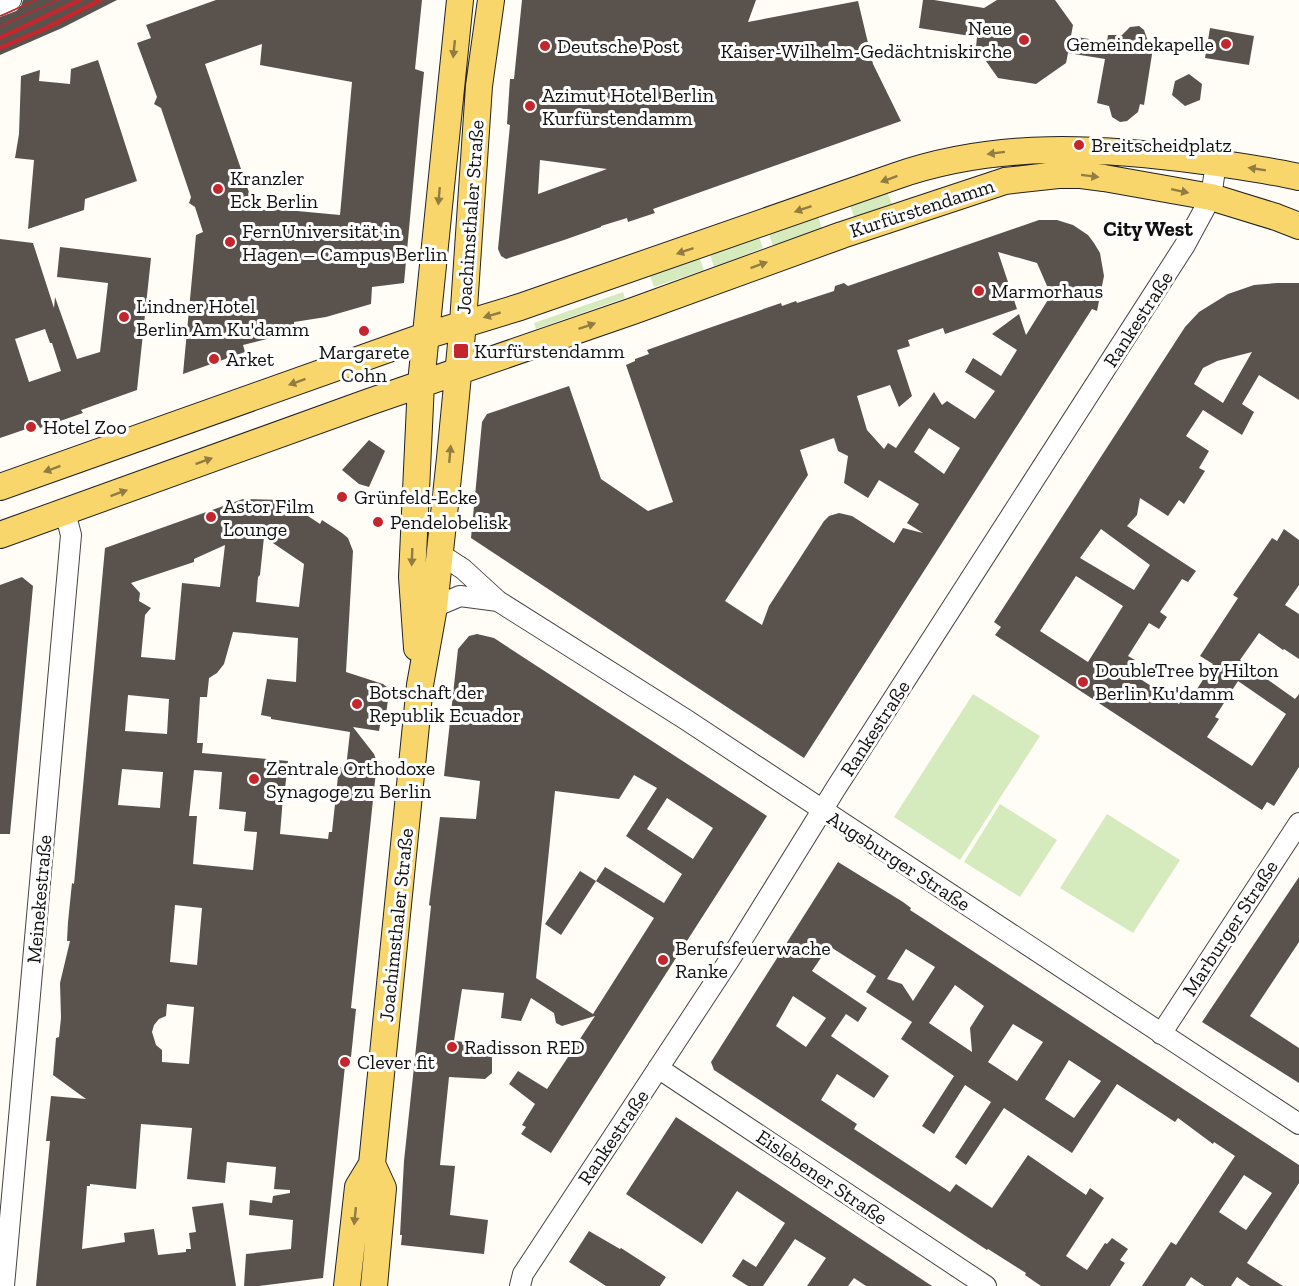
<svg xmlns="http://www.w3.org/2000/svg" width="1299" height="1286" viewBox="0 0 1299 1286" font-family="'Zilla Slab',serif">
  <rect width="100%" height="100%" fill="#fffdf5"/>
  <path fill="#d5ebbd" d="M887,192L892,204L854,217L850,205Z
    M818,216L822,229L773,246L769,234Z
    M759,237L763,248L714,267L710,255Z
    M700,259L704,270L654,287L650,276Z
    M623,292L625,298L536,329L534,323Z
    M973,694L1040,736L960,860L894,817Z
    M1000,804L1057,840L1020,897L964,862Z
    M1107,814L1180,860L1133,933L1060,888Z"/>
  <path fill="#5a524d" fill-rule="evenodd" d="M23,0H117L62,28L0,55V17L16,11L21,6Z
    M216,0H422L415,69L424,72L419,121L404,283L372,287L371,304L326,317L294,322V332L243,345L245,352L183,374L196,235L203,232L195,207L189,203L191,197L161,108L154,104L157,97L137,43L151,38L146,25ZM262,44L260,65L352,82L340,215L254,207L205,64Z
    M522,0H756L748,22L858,1L873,64L901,121L653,209L655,213L628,222L627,218L601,226V227L564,240L506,259L501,256L498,249L510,125L507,124L510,79H514ZM540,160L607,169L538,194Z
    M923,0H934L984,8L997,0H1055L1073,25L1071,36L1107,42L1108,35H1122L1130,27L1139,26L1144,30L1150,47L1153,48L1144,105L1140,104L1138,112L1127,121L1120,122L1112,117L1109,106L1097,103L1105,59L1068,53L1066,63L1036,84L998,78L976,47L977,37L919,28Z
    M1210,28L1254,36L1249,65L1205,58Z
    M98,60L137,181L85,199L84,210L28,229L34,160L15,158L19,134L21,76L40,70L39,81L70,84L71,69Z
    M1189,74L1202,84L1200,100L1185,106L1172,95L1175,81Z
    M1039,220H1057L1073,225L1088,235L1094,243L1100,253L1104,276L1097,311L1092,309L804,758L471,538L482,422L487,414L569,386L601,479L648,511L673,502L626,365L635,361V359L649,354L647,350L706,329L781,303L782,306L796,301L797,303L834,291L835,286L844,283L848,286ZM998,252L1037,263L1051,295L1026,335L1019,314L992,334L1017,350L1001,376L973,358L965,372L995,391L975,419L947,401L942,405L934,392L896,448L888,443L884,449L867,430L857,396L890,385L899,407L912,396L897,350L910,346L908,340L943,328L945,334L1017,309ZM929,428L960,448L944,474L914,452ZM834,438L838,451L848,456L844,483L868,498L879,480L919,504L907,523L923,533L903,528L894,543L852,516L839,513L829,516L824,521L769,606L762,625L725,601L808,475L800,450Z
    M0,239L33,243L54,308L55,297L77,359L100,352L108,283L57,277L60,247L151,258L137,390L81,410L83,413L40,428L38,425L0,438ZM45,329L50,343H52L61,371L29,382L15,339Z
    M1277,283H1299V400L1259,375L1242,404L1254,412L1242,435L1203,410L1186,436L1209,451L1199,468L1205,471L1184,504L1179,500L1168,516L1140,498L1137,515L1127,526L1196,571L1188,582L1182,579L1160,612L1167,617L1159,629L1149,623L1128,656L1135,660L1128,671L1179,704L1184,696L1190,700L1213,664L1200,656L1238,598L1233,595L1272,538L1277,541L1284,529L1299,540V585L1285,605L1299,614V659L1284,649L1283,650L1259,633L1240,660L1295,699L1299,694V767L1274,806L1267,802L1262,810L995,635L1001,627L994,622L1185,327L1199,312L1228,294L1254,285ZM1252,352L1223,403L1194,384L1203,368L1217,361ZM1101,529L1150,565L1134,590L1080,558ZM1076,576L1123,606L1088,662L1040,631ZM1238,681L1286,714L1252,766L1207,737L1219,719L1215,717Z
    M369,440L385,451L369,487L359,484L342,470Z
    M243,499L284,500L320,524L322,520L342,533L348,538L353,551L346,672L383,684L388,688L389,693L385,721L381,720L379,731L353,727L374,754L377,762L351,1008L356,1009L351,1057L346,1056L323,1278L259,1286H244L246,1254L291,1249L293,1220L249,1215L250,1200L272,1203L273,1196L290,1193V1190L274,1189L276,1167L227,1162L225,1183L187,1179L192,1128L141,1124L136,1189L90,1184V1186H87L82,1249L125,1242L124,1233L154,1229L158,1255L186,1252V1249H191L189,1233L196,1232L192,1207L223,1203L236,1286H36L50,1141H46L51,1096L86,1099L53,1075L56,1038L59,1037L61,1018L60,983L70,941H67L68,922L72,883L74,884L105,548ZM264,537L304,564L299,607L256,602L258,577L260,575ZM225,545L220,587L182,583L175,660L141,657L145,615L151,608L139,601L140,593L131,583L194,562V559ZM233,632L298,638L296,682L267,679L261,715L271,717V719L350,732L346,768L339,767L332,832H329L328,839L280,834L283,797L284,798L288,761L202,753L203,743H197L200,697H207L209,678L217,673L224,664ZM128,695L169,699L167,734L125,731ZM122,769L163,772L160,808L118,805ZM194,770L222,772L219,809L246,812L244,831L257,832L253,870L193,864L197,816H189ZM175,905L202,908L197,965L170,962ZM167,1004L194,1007L189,1064L162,1062V1050L156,1045L152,1032L154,1025L159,1019L166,1016Z
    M22,577L33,586L10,834H0V585Z
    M477,634L494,638L767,816L551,1153L521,1134L526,1127L522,1125L535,1104L509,1084L518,1071L547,1089L595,1016L562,1026L556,1023L554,1013L531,998L521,1021L501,1018L504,993L462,989L454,1041L487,1044L492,1058V1073L485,1079L449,1077L440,1165L455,1166L450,1215L488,1220L484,1254L401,1245L402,1235H400L404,1161L431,906L429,905L440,817L476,819L480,781L444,776L458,649L469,636ZM634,775L657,788L626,836L682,874L664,903L605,867L596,881L654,918L593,1014L536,978L555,791L619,799ZM667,798L713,828L693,859L647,829Z
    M838,862L903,902L911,908L910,910L927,921L1299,1165V1183L1247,1263L1283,1286H1250L1237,1277L1231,1286H1204L1191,1277L1185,1286H1142L1171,1242L1176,1245L1235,1156L1214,1142L1213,1144L1178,1118L1175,1122L1117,1084L1072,1153L1004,1108L966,1165L955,1157L991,1102L965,1085L934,1134L922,1126L954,1076L901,1039L912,1022L866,992L876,976L829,946L812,971L867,1008L858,1022L846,1014L831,1036L889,1076L874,1098L837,1074L821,1100L857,1124L854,1129L950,1192L956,1184L992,1208L1028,1155L1086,1195L1090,1188L1104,1198L1066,1256L1087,1270L1105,1243L1107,1244L1112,1238L1128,1249L1120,1260L1125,1263L1110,1286H1041L1025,1275L1026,1273L988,1249L987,1250L714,1070L711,1062ZM906,949L935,967L913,1001L902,984L887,979ZM955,985L984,1006L970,1028L972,1052L929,1023ZM793,996L826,1018L806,1047L776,1026ZM1013,1024L1043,1042L1017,1081L988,1062ZM1069,1060L1101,1081L1074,1118L1045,1099ZM1244,1175L1272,1193L1246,1230L1219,1212Z
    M580,871L596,881L561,935L545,924Z
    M1299,877V942L1250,1016L1299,1048V1083L1202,1022Z
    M676,1117L752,1167L932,1286H866L854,1278L848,1286H807L826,1258L795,1239L763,1286H748L732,1276L743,1259L756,1267L785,1223L737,1191L702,1244L626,1194Z
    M589,1231L620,1249L621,1248L666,1277L660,1286H606L569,1262Z"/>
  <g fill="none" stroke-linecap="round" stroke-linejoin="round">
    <defs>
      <path id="minor" d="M0,5L11,0
        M440,554L463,569L498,601L685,719L1299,1124
        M434,607L460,596L498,601
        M1161,1034L1299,823
        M658,1068L986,1286
        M4,1286L71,535L65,512
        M520,1286L523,1274L730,959L836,788L1185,245L1211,197L1216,163"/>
      <path id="major" d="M0,487L425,336L520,307L896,176C997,141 1099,147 1204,161C1236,166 1268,170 1299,177
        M0,535L369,402L633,311L842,235L1005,181L1058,175H1081L1104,178L1211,197L1276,217L1299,226
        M417,648L412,577L421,383L460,0
        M372,1164L383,1188L374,1286
        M347,1286L358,1187L372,1164L420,685L434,607L450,458L463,323L479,86L491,0"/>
    </defs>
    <use href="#minor" stroke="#444" stroke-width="22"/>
    <use href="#major" stroke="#222" stroke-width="28"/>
    <use href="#minor" stroke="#fff" stroke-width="20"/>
    <use href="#major" stroke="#f9d66b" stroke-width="26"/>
    <path stroke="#c4262e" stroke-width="1.5" d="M0,16L36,0
      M0,26L58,0"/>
    <path stroke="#c4262e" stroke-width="4.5" d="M0,38L80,0
      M0,48L44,29L100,0"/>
  </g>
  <defs><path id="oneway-solid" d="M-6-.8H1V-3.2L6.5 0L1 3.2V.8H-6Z" transform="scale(1.5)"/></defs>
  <g fill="#917d42">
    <use href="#oneway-solid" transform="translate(454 49) rotate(96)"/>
    <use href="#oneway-solid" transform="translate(996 153) rotate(173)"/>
    <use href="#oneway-solid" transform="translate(1257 169) rotate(-171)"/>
    <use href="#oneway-solid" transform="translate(1090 176) rotate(7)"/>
    <use href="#oneway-solid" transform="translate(889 179) rotate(160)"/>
    <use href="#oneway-solid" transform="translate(1180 191) rotate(12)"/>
    <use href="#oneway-solid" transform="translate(439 196) rotate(95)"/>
    <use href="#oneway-solid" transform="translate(803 209) rotate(161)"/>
    <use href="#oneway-solid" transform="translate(685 251) rotate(161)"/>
    <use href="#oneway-solid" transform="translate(759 265) rotate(-20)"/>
    <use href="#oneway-solid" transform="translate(492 315) rotate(164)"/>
    <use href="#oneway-solid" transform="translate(587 326) rotate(-19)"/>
    <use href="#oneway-solid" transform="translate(297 382) rotate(160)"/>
    <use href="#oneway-solid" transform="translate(450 454) rotate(-85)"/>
    <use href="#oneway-solid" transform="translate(204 461) rotate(-20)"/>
    <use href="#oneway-solid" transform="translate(52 469) rotate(160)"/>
    <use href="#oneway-solid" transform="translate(119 493) rotate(-20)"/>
    <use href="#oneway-solid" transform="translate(412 557) rotate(92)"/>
    <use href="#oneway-solid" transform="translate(355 1216) rotate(96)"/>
  </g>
  <g fill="#c4262e" stroke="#fff" stroke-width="2">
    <circle cx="1024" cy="40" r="6"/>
    <circle cx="1226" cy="44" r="6"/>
    <circle cx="545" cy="46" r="6"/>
    <circle cx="530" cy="106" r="6"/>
    <circle cx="1079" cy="145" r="6"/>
    <circle cx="218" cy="189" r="6"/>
    <circle cx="230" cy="242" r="6"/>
    <circle cx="979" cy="291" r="6"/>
    <circle cx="124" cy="317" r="6"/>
    <circle cx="364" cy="331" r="6"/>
    <rect x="453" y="343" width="16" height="16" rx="3"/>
    <circle cx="214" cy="359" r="6"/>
    <circle cx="31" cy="427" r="6"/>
    <circle cx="342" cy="497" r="6"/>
    <circle cx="211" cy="517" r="6"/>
    <circle cx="378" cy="522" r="6"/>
    <circle cx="1083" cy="682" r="6"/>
    <circle cx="357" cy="704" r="6"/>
    <circle cx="254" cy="779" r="6"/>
    <circle cx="663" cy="960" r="6"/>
    <circle cx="452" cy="1047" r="6"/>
    <circle cx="345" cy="1062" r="6"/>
  </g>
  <g text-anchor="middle" stroke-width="6" stroke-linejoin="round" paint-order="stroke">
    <g font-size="20" fill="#111" stroke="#fff" text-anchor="start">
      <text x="1012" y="35" text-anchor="end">Neue<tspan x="1012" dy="23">Kaiser-Wilhelm-Gedächtniskirche</tspan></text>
      <text x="1214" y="51" text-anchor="end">Gemeindekapelle</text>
      <text x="557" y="53">Deutsche Post</text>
      <text x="542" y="102">Azimut Hotel Berlin<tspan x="542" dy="23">Kurfürstendamm</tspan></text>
      <text x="1091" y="152">Breitscheidplatz</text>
      <text x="230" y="185">Kranzler<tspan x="230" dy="23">Eck Berlin</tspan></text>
      <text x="242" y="238">FernUniversität in<tspan x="242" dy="23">Hagen – Campus Berlin</tspan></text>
      <text x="991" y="298">Marmorhaus</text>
      <text x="136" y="313">Lindner Hotel<tspan x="136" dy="23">Berlin Am Ku'damm</tspan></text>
      <text x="474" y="358">Kurfürstendamm</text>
      <text x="364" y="359" text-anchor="middle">Margarete<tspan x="364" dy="23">Cohn</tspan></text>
      <text x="226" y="366">Arket</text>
      <text x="43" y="434">Hotel Zoo</text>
      <text x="354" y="504">Grünfeld-Ecke</text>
      <text x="223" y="513">Astor Film<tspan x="223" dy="23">Lounge</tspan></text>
      <text x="390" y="529">Pendelobelisk</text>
      <text x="1095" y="677">DoubleTree by Hilton<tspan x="1095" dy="23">Berlin Ku'damm</tspan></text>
      <text x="369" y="699">Botschaft der<tspan x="369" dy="23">Republik Ecuador</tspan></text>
      <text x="266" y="775">Zentrale Orthodoxe<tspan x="266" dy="23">Synagoge zu Berlin</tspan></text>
      <text x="675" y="955">Berufsfeuerwache<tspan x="675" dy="23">Ranke</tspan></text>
      <text x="464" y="1054">Radisson RED</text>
      <text x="357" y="1069">Clever fit</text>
    </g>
    <g font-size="20" fill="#111" stroke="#fff">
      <text transform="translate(922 208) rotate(-18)" y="7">Kurfürstendamm</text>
      <text transform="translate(470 217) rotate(-86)" y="7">Joachimsthaler Straße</text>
      <text transform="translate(1138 319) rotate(-57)" y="7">Rankestraße</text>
      <text transform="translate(875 728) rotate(-57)" y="7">Rankestraße</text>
      <text transform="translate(899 861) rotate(33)" y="7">Augsburger Straße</text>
      <text transform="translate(39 899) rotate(-85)" y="7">Meinekestraße</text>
      <text transform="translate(396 925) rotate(-84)" y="7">Joachimsthaler Straße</text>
      <text transform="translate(1230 928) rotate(-57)" y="7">Marburger Straße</text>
      <text transform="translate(613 1137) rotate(-56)" y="7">Rankestraße</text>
      <text transform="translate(822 1177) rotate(34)" y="7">Eislebener Straße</text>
    </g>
    <g font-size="21" font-weight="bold" fill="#111" stroke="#fff">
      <text x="1148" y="236">City West</text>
    </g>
  </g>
</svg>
